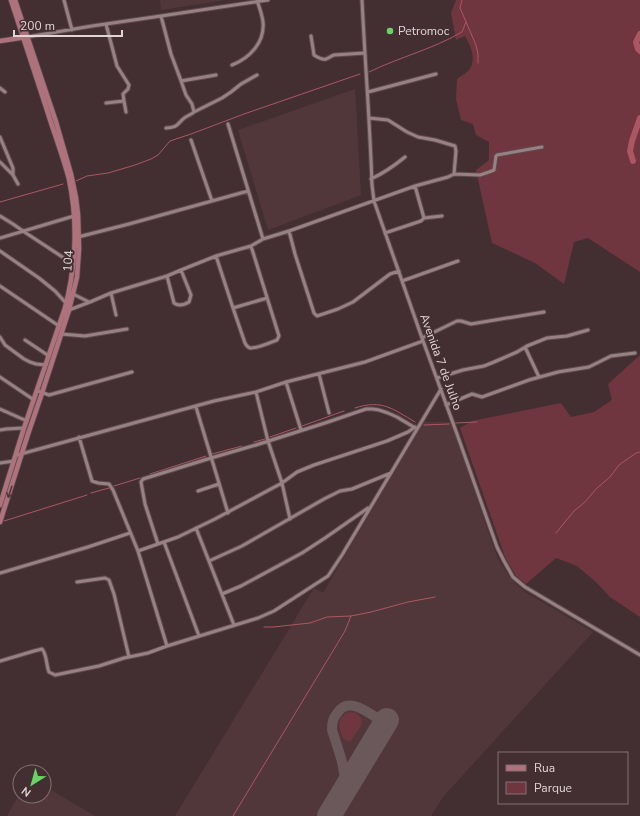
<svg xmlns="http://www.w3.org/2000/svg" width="640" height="816" viewBox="0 0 640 816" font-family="'Nunito Sans',sans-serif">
  <rect width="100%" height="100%" fill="#432f32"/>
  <path fill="#52373a" d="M160,0H225L161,10Z
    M355,89L361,195L268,230L238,130Z
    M424,422H451L490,537L497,557L508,575L517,585L527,593L593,632L443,797L431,816H175L314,588L323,593Z
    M44,786L95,816H7L20,793V796H44Z"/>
  <path fill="#6f363f" d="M456,0H640V272L588,238L574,242L564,284L535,263L492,243L476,170L489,160V142L476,135L473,124L461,120L456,99L457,79C460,77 464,74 467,72C478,62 471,46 465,36L456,40L451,13Z
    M640,355V617L610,597L597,583L577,566L556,558L526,584L516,576L505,557L460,428L472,421L561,403L571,417L594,412L612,400L608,384Z
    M349,712L356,713C364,719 363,723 358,730C355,734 353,738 350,742C348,741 346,741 344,739C340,735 338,723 341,718C343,715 346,713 349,712Z"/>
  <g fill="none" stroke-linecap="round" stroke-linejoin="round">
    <path stroke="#ac5664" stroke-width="1" d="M462,0L460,8L476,45L478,54V63
      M369,72C400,57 433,49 462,32L466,22
      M76,181L87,176L108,173L135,165L151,159L158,155L170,141L191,134L244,114L360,74
      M0,202L63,184
      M355,408C382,399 393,409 415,422
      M455,423L477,422
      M424,425L449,424
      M302,426L344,411
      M270,437L296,428
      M254,442L265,439
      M212,454L242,446
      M150,474L206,456
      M114,486L140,478
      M91,493L109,488
      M4,521L87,495
      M556,533L574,511L585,502L596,489L610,477L619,465L636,453L640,452
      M264,627H273L310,623L327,617L351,616L371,612L408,602L435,597
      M233,816L345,631L351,616"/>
    <path stroke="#ac5664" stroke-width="6" d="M640,34L636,42L638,49L640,51
      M633,161L630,151L632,141L640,118"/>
    <path stroke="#6a585b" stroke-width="10" d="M345,788C346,768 338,749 332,730C332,722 333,718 338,712C350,695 372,716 385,723"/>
    <path stroke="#6a585b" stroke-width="24" d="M329,816L387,720"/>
    <defs>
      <path id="street" d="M64,0L72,30
        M362,0C365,62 370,123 372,185L374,201L422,338L457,434L497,547L504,561L513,577L525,587L640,655
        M161,16L171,54L180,78L186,95L192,104L194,112C191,115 186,116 183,119C176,126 177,127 166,128
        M311,36L314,55C317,57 322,60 326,59C329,58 331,56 334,55L365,53
        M27,37L92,26L161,16L268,0
        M232,65C250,58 265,42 263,22C262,14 259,7 257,0
        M181,81L216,75
        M0,88L5,92
        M368,92L436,74
        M124,101L126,112
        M106,103L124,101L123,94L128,89L129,85L117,66L106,24
        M194,112L222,98L231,92L241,84L257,75
        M369,118L388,120L407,132L418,137L435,140L455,146L456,151L454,174
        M228,124L263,239L289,231L415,186L448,177L454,174L480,175L489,172L494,170L496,156L497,155L542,147
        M0,137L13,168V175
        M191,140L212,201
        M0,162L13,175L18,184
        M371,179C384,173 394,166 405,157
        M415,186L424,218
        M0,216L13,224L23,231L73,264
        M289,231L295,254L314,313L317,316L338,309L353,302L390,274L399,271
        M385,233L421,221L424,218L442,216
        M78,237L129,224L248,191
        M0,238L74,216
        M0,251L39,278L55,291L66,303
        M216,256L233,308L245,343C247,346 247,347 250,348C255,349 272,342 277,340L279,336L251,246
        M167,276L174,303C179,307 184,305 189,302L191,295L181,270
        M402,281L458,261
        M0,286L59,326
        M111,293L116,315
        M73,294L89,302
        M233,308L267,298
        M68,309L69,310L90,302L111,293L167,276L181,270L216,256L251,246L263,239
        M61,334L85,336L127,329
        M0,337L5,345L24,359L30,362L36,364L46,365
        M422,338L457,321H461L471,324L544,312
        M25,340L49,356
        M525,347L539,377
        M319,374L329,413
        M0,377L34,400
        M437,378L463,370L484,366L494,362L517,352L527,346L547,338L567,336L588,330
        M286,382L301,430
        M38,391L49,395L132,372
        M256,392L268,441L282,483L290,519
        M446,405L472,394L482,397L529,380L558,372L589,367L611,356L635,353
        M196,407L228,513
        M0,409L27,421
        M0,430L6,429L24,428
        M79,437L92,481L98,483L109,484L113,490L138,551L167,646L258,618L274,611L328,576L342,555L441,389
        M17,455L214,401L256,392L286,382L365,362L423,341
        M0,463L14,461
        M198,491L219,484
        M196,528L234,625
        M164,542L199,636
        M158,544L145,504L141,482L143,479L211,458L256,445L328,422L366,409H373L379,410L388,413L397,417L417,429
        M138,551L178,537L215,519L282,483L297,472L314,465L387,441L408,432L415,427
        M209,561L242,546L324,499L340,491L352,489L391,473
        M0,573L88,547L130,533
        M77,582L105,578L109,580L114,594L129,657
        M222,594L241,586L302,553L325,538L368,508
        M0,661L34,651L42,649C47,654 46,665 49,672L55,675L99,666L124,658L148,653L167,646"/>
      <path id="secondary" d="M0,41L26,37
        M0,505L24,428L65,308C76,266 78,222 69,179C63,156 54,133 47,110C35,73 23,37 11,0
        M0,522L28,434L41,396L69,310L77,277L79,249L78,215L76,198L71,174L56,122L15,0"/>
    </defs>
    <use href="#street" stroke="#5d4c4e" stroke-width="5"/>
    <use href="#secondary" stroke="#5d4c4e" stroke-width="6"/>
    <use href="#street" stroke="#998183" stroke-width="3"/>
    <use href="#secondary" stroke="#ad727c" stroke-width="4.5"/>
  </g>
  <defs><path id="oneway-shaft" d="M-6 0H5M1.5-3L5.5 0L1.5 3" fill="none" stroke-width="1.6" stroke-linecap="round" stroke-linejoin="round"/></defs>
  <use stroke="#53393d" href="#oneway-shaft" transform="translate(10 492) rotate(108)"/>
  <circle fill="#68d465" stroke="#432f32" stroke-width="1.5" cx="390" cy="31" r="4"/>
  <g text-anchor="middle" stroke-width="4" stroke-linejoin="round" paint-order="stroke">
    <g font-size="12" fill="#e1d4d5" stroke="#432f32" text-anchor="start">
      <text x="398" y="35">Petromoc</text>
    </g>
    <g font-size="12" fill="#e1d4d5" stroke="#432f32">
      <text transform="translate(68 261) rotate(-86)" y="4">104</text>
      <text transform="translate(441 362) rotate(70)" y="4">Avenida 7 de Julho</text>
    </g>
  </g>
  <rect x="498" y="752" width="130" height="52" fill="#432f32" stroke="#827173"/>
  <rect x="506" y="765" width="20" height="6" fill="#ad727c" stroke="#827173"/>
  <text x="534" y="772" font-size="12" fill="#e1d4d5">Rua</text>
  <rect x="506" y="782" width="20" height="12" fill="#6f363f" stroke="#827173"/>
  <text x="534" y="792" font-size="12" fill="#e1d4d5">Parque</text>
  <g transform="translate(32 784) rotate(217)"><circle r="19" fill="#432f32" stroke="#827173"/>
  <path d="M0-3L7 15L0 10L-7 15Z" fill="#68d465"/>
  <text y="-6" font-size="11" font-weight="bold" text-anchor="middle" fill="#e1d4d5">N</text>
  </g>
  <path d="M14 30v6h108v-6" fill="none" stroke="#e1d4d5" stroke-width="2"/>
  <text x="20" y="30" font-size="12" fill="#e1d4d5" stroke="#432f32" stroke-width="3" paint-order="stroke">200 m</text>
</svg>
